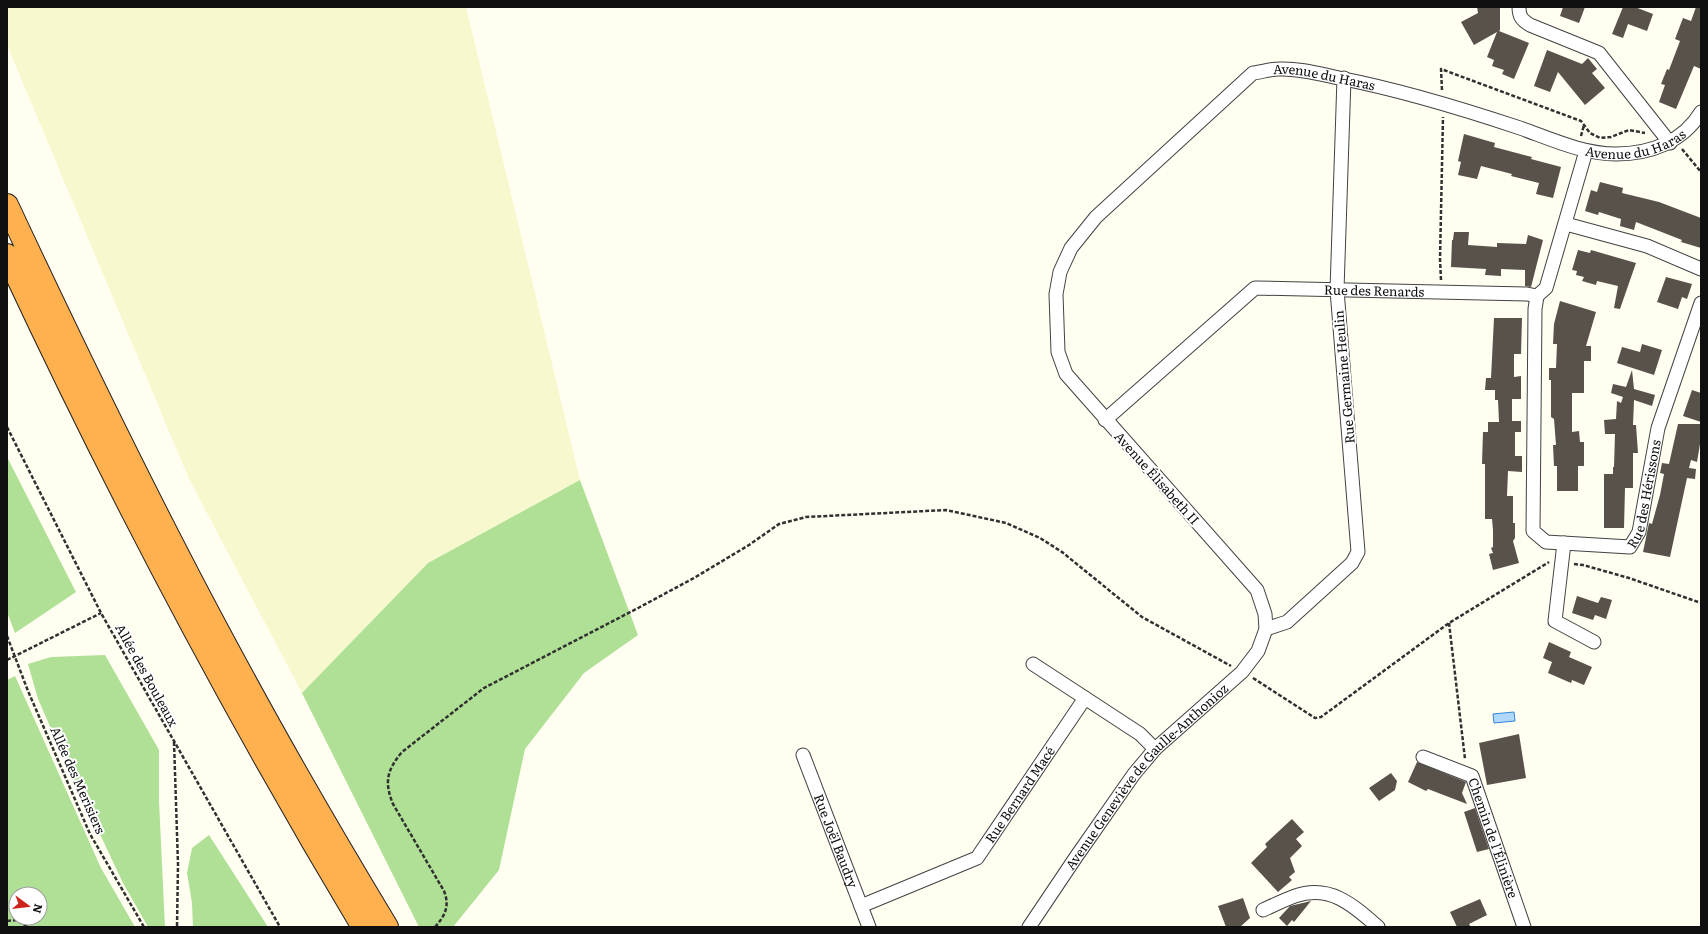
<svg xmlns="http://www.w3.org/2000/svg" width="1708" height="934" viewBox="0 0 1708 934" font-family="Literata,serif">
  <rect width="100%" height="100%" fill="#fffef1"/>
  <path fill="#f7f8ce" d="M7,7H466L580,480L428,563L302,693L189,479L7,45Z"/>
  <path fill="#afe095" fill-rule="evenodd" d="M7,457L76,592L15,633L7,612Z
    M580,480L638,635L584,673L525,749L499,870L453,927H419L302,693L428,563Z
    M105,655L159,750V801L165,927H148L123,883L63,756L38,699L28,664L51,657Z
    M15,676L101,868L135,927H7V680ZM16,894H40V918H16Z
    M209,835L268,927H193L192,903L187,873L192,848Z"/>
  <path fill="#b1d8fb" stroke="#3286d9" d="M1514,712L1515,721L1494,723L1493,714Z"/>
  <path fill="#59524a" d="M1477,7H1500V30L1499,31L1529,43L1514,79L1502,74L1504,70L1492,66L1494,60L1487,57L1497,32L1474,45L1461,22L1478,13Z
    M1563,7H1585L1579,23L1560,16Z
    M1623,7H1635L1653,14L1647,31L1628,24L1623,38L1612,34Z
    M1696,7H1701V69L1694,66L1676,109L1659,102L1665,85L1661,84L1667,69L1669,70L1680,41L1675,39L1683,18L1691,21Z
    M1547,50L1582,64L1588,58L1597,69L1592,73L1605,88L1585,105L1558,72L1550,92L1534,86Z
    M1464,134L1495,143L1494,147L1532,157L1531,159L1561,167L1553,198L1536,194L1539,183L1511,176L1512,174L1481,166L1477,179L1458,175L1461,162L1458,161Z
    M1600,182L1623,188L1622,193L1659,202L1701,218V248L1681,242L1682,240L1636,222L1634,230L1620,226L1621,219L1599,212L1598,215L1585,211L1591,190L1597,192Z
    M1454,232H1469L1468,245L1497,247V243L1526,244L1528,235L1543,240L1531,287L1525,286V270L1501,269V276L1485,275L1486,269L1451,267L1452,240H1453Z
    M1578,250L1590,253L1591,250L1636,263L1620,309L1614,308L1618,286L1597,281L1596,285L1582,281L1584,277L1576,275L1577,271L1572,270Z
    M1666,277L1692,284L1687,299L1682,297L1678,309L1657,302Z
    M1560,301L1596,312L1586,346H1591V361H1584V393H1572V432L1579,431L1580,442H1584V466H1578V491H1557V466H1554L1553,445H1556L1554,419L1551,417V380H1549V368H1556L1557,344H1553L1554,324Z
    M1494,318H1522L1521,354H1514V377L1521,376V399H1512V421H1521V432H1515V456H1522V472L1508,471L1507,496H1513V523H1515V538L1513,541L1519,563L1493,570L1489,554L1493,553L1491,548L1493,547V530L1492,519H1485V464H1482L1483,432H1488V422H1499L1498,400H1495V390H1485L1486,378H1491Z
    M1642,344L1662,350L1654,375L1617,363L1622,347L1640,352Z
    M1632,370L1634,389L1655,395L1652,406L1634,400L1633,425H1636L1638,453H1633V488H1625L1624,528H1604V474H1613V467H1614L1615,434H1605L1604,420L1616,419L1617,401L1621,403L1623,397L1611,393L1613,384L1626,387Z
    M1692,390L1701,393V422L1683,416Z
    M1678,424H1701V438L1697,462L1691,460L1689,468L1696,469L1695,479L1687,478L1670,557L1643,552L1649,523L1652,524L1660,495L1664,474L1660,473L1662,463L1669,464Z
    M1577,596L1598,603L1601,597L1612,600L1606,619L1595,615L1593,620L1572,613Z
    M1549,642L1571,652L1569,657L1592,667L1584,685L1572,680L1571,683L1548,673L1552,662L1543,658Z
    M1519,734L1526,778L1487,785L1479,743Z
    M1417,762L1466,782L1462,793L1467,804L1428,789L1426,791L1408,782Z
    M1391,773L1397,781L1395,790L1379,801L1369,788Z
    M1475,808L1489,849L1477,852L1464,812Z
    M1292,819L1304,832L1296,839L1302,846L1290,858L1295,872L1289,877L1292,880L1278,892L1251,863L1267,847L1265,844Z
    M1243,898L1250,918L1240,927H1226L1218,906Z
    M1480,899L1487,915L1469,924L1471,927H1457L1450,912Z
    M1311,901L1294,922L1292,920L1287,926L1279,918L1290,906Z"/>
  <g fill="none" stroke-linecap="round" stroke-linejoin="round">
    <defs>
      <g id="street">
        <path d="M1519,7C1519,17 1522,20 1530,25L1599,53L1670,143"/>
        <path d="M1566,224L1647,246L1701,269"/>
        <path id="s1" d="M1537,296L1535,309L1533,531L1546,542L1630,547L1639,532L1658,428L1701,303"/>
        <path id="s2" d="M1105,420L1255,288L1527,294L1537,296L1546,288L1586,151"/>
        <path d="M1564,543L1555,621L1594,642"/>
        <path d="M1266,629L1287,622L1352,563L1358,552L1337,290L1344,78"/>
        <path d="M1033,664L1085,698"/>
        <path id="s3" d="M803,755L869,927"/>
        <path id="s4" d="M1423,757L1472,776L1524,927"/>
        <path id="s5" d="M861,906L977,858L1085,698L1140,734L1155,749"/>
        <path d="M1263,910C1274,905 1284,900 1295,896C1330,884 1353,905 1378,927"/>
        <path id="s6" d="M1029,927L1076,857L1134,774L1155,749L1242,672L1258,651L1266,629L1265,614L1257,590L1066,374L1058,352L1056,294L1060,272L1071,248L1096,217L1253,73C1261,72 1271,69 1279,69C1299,68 1320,74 1339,78C1401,90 1460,108 1520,128C1551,139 1583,154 1616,154C1650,154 1683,142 1701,112"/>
      </g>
      <path id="highway" d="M7,205C80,361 155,516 238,668C285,755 335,841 387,927
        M7,255C114,485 232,709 363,927"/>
    </defs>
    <use href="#street" stroke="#424242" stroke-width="15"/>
    <use href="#highway" stroke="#202020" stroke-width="24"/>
    <path stroke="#313131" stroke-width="2.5" stroke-dasharray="4 2" stroke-linecap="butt" d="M1442,90L1441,69L1581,121L1590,133L1600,138L1611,137L1629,130L1645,133
      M1581,136L1584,125
      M1682,149L1701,172
      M1441,280L1440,259L1443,117
      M7,427L101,613L280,927
      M1574,564L1583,565L1629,578L1701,603
      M1449,623L1465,759
      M7,636L28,691L90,834L144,927
      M7,660L101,613
      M1253,678L1315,718L1321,717L1449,623L1549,562
      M174,742L178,864L177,927
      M7,921L17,920L28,927
      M435,927C445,916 450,906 444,891L393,804C384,782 387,770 402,752L484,688L640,607L694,578L749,545L779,524L806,517L946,510L1006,523L1040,538L1062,552L1142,617L1231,666"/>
    <use href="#street" stroke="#fff" stroke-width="13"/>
    <use href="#highway" stroke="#ffb14f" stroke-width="22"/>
  </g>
  <g text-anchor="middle" stroke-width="4" stroke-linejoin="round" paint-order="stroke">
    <g font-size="13" fill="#0f0f0f" stroke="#fff">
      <text dy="5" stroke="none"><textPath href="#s6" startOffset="1168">Avenue du Haras</textPath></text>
      <text dy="5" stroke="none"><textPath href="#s6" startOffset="1492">Avenue du Haras</textPath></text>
      <text dy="5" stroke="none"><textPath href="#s2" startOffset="319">Rue des Renards</textPath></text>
      <text transform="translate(1344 377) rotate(-95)" y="5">Rue Germaine Heulin</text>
      <text transform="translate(1157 478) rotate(48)" y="5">Avenue Élisabeth II</text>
      <text dy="5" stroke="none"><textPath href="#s1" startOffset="392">Rue des Hérissons</textPath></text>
      <text transform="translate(147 675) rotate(61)" y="5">Allée des Bouleaux</text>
      <text dy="5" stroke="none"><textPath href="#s6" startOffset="192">Avenue Geneviève de Gaulle-Anthonioz</textPath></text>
      <text transform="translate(78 780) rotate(66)" y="5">Allée des Merisiers</text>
      <text dy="5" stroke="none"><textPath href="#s5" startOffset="202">Rue Bernard Macé</textPath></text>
      <text dy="5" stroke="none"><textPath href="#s4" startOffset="118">Chemin de l'Élinière</textPath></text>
      <text dy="5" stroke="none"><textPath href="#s3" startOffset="92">Rue Joël Baudry</textPath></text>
    </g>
  </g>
  <rect width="1708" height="934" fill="none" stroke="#0f0f0f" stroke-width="16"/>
  <g transform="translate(28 906) rotate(105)"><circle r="19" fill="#ffffff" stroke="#9f9f9f"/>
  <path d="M0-3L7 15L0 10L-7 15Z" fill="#cc231a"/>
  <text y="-6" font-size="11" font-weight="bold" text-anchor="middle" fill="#0f0f0f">N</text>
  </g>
</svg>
